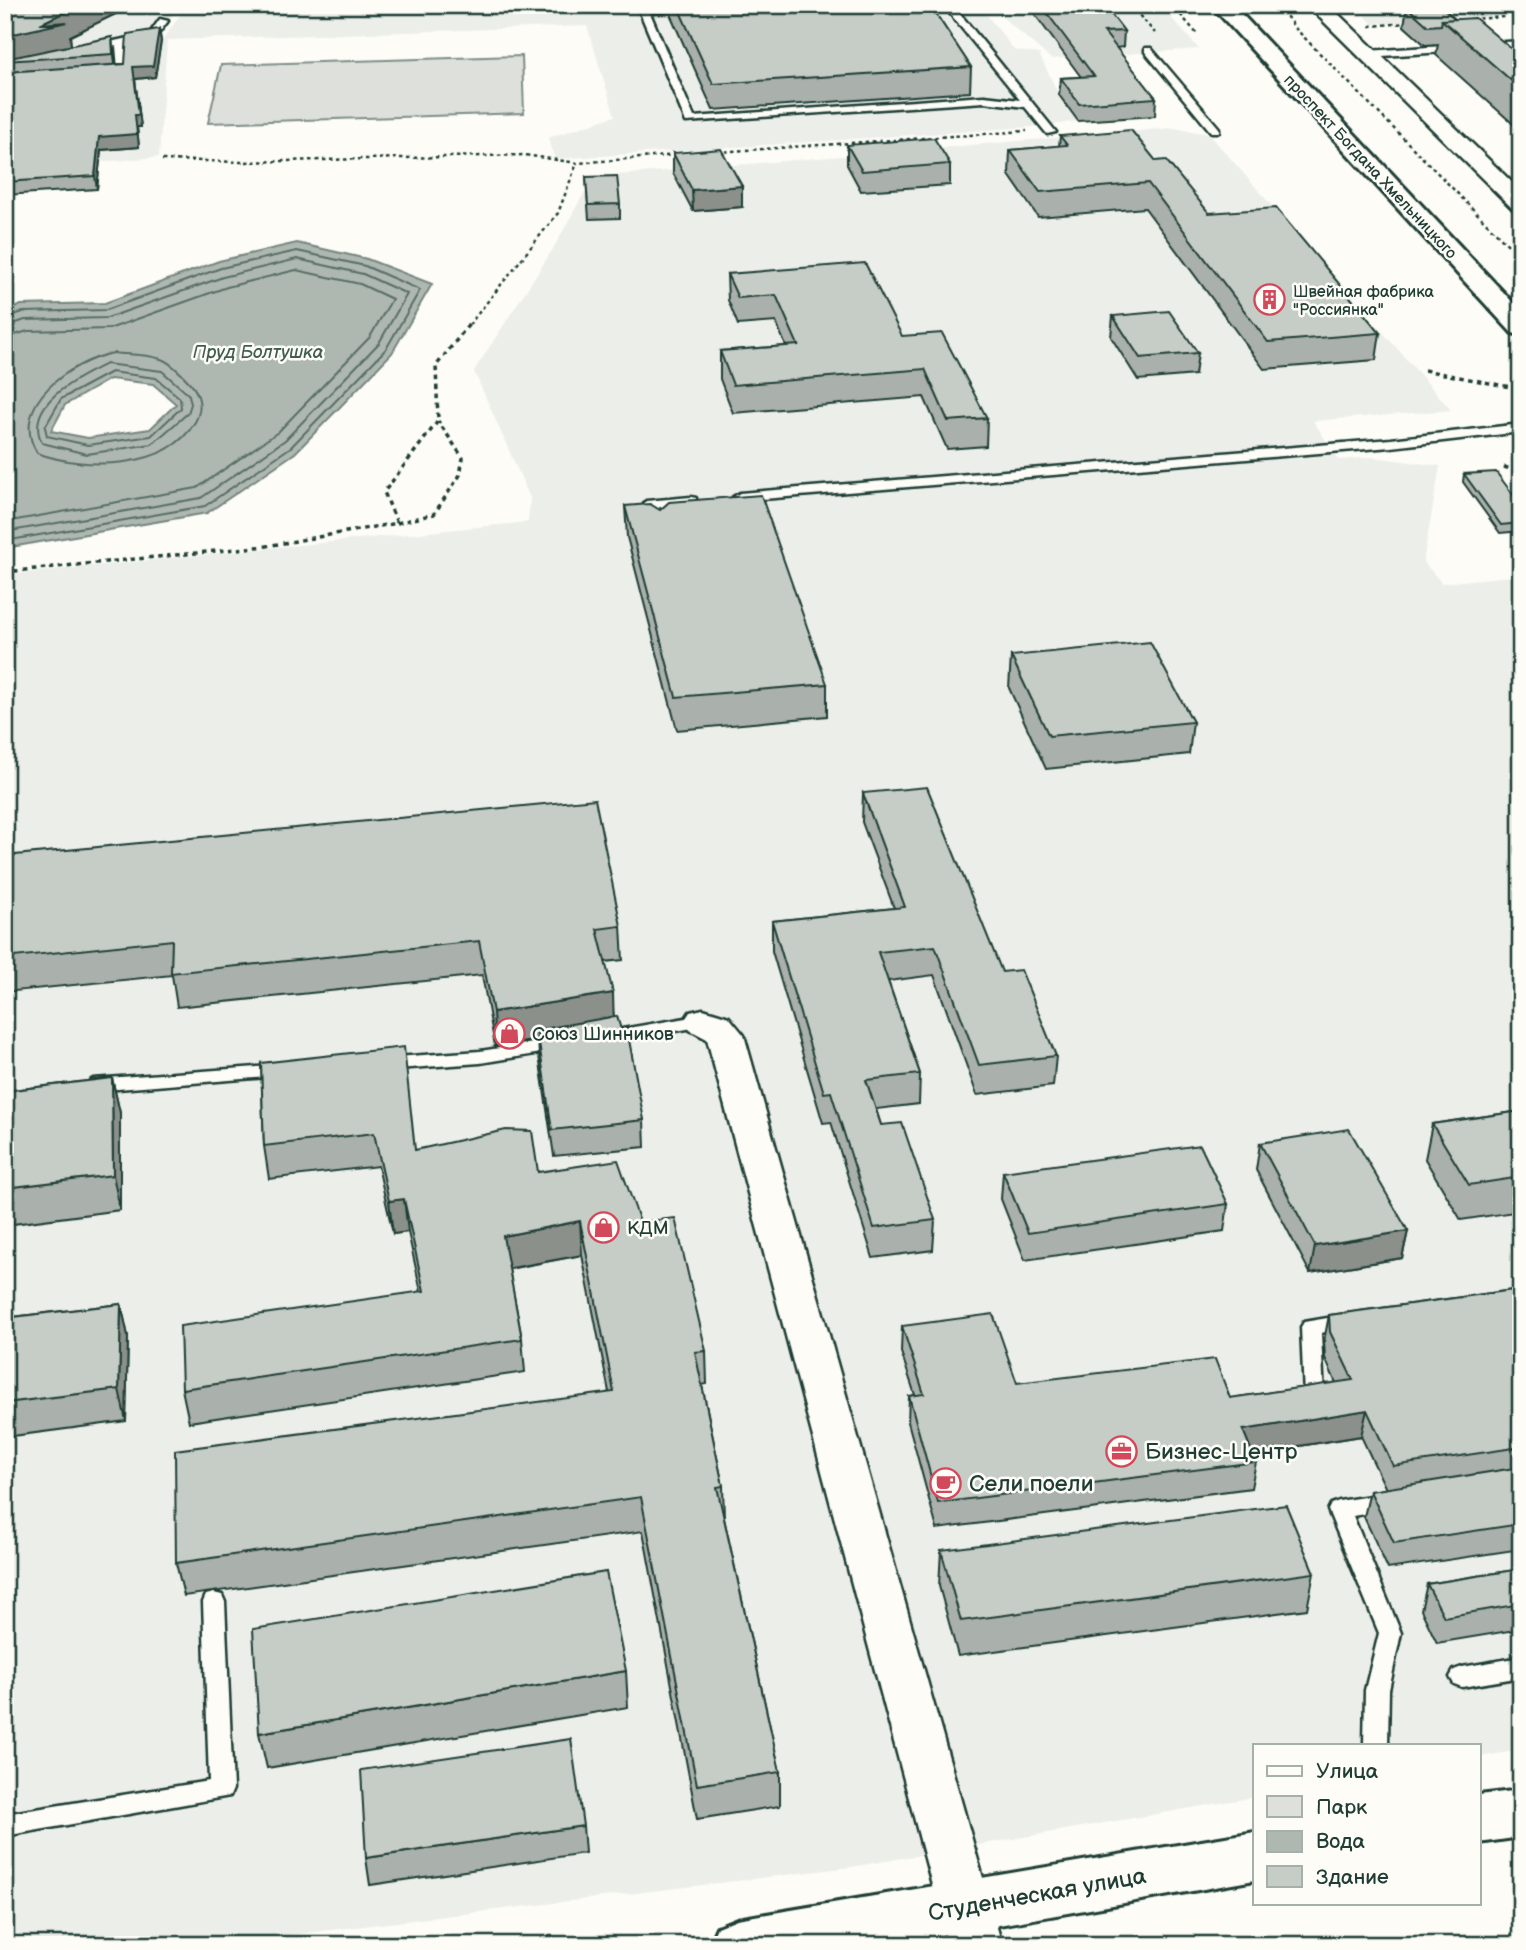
<svg xmlns="http://www.w3.org/2000/svg" width="1526" height="1950" viewBox="0 0 1526 1950" font-family="'Balsamiq Sans',sans-serif">
  <rect width="100%" height="100%" fill="#fdfcf7"/>
  <filter id="ink" filterUnits="userSpaceOnUse"><feTurbulence type="fractalNoise" baseFrequency=".0143" numOctaves="2"/><feDisplacementMap in="SourceGraphic" scale="14" xChannelSelector="R" yChannelSelector="G"/><feConvolveMatrix kernelMatrix="1 2 1 2 8 2 1 2 1" color-interpolation-filters="sRGB"/></filter>
  <g filter="url(#ink)">
    <path fill="#eceee9" d="M5,5H179L157,39L162,41L187,5H368L369,9L575,5H979L1014,50L1039,54L1059,95L1078,121L1046,126L555,159L548,138L615,116L587,26L167,40L159,157L5,170Z
      M988,5H1160L1199,49L1051,59Z
      M1492,7L1502,17L1373,24L1364,15Z
      M1173,128L1209,134L1451,410L1313,421L1339,460L1373,457L1440,466L1423,562L1442,583L1521,575V1750L1479,1757V1745H1255V1797L851,1867L206,1945H5V575L528,522L530,498L474,371L553,249L593,177Z"/>
    <path fill="#dde0db" stroke="#7e8e88" stroke-width="2" d="M522,56L524,113L208,123L221,65Z"/>
    <path fill="#aeb8b1" stroke="#75877f" stroke-width="2" fill-rule="evenodd" d="M297,243L367,259L432,284L392,353L337,410L295,453L207,513L5,548V313L21,305L105,303L219,261ZM110,379L153,384L176,404L150,429L88,438L51,431L65,405Z"/>
    <g fill="none" stroke-linecap="round" stroke-linejoin="round">
      <path stroke="#586e66" stroke-width="2" d="M5,318L23,312L106,310L221,268L297,251L365,266L420,290L386,349L291,447L205,506L5,541
        M5,327L25,320L107,318L223,277L297,259L363,274L407,294L379,343L285,440L201,498L5,532
        M5,338L28,331L109,329L227,287L296,270L360,284L392,299L370,337L278,432L197,488L5,522
        M113,353C129,355 146,354 161,359C172,363 182,374 190,383C200,394 203,408 195,422C167,471 83,470 37,453C8,405 70,362 113,353Z
        M106,364L162,371L189,395L191,404L188,413L152,444L87,454L42,443C23,404 77,378 106,364Z
        M111,372L156,378L180,398L181,408L151,436L88,445L47,436L45,427L61,399Z"/>
      <defs>
        <path id="lane" d="M675,5H731L650,13L694,117L984,96L1020,100L943,5H953L1056,132L1047,134L1025,107L984,102L686,122L639,10L644,7Z
          M1511,5H1521V12Z
          M160,19L168,21L156,37L126,44L127,73L103,75V71L118,69L116,46L91,52L86,49L88,47L150,33Z
          M1521,41V47L1367,57L1362,54L1367,51Z
          M1145,48H1151L1219,128V132H1211L1145,52Z
          M1521,424V432L1391,447L740,501L733,497L740,493L1391,439Z
          M691,497L696,498V504L659,507L665,526L663,529H653L644,504L646,501Z
          M703,1015L709,1017L712,1021L709,1025L605,1044L596,1038L605,1032Z
          M560,1039L566,1041L569,1045L566,1049L480,1063L382,1070L373,1064L382,1058L480,1051Z
          M285,1065L291,1067L294,1071L291,1075L93,1091L84,1085L93,1079Z
          M1351,1314L1358,1316L1361,1321L1358,1326L1321,1333L1324,1397L1321,1403L1314,1405L1307,1403L1304,1397L1301,1327L1304,1322Z
          M1389,1493L1397,1496L1400,1502L1397,1508L1353,1516L1401,1633L1389,1690L1388,1745H1364L1365,1690L1379,1633L1328,1510L1331,1504L1339,1501Z
          M214,1593L222,1595L225,1602L233,1789L230,1796L5,1836V1814L209,1781L203,1602L206,1595Z
          M1521,1657V1677L1462,1687L1454,1684L1450,1677L1454,1670L1462,1667Z"/>
        <path id="street" d="M1307,5H1329L1521,191V211L1513,209Z
          M703,1009L729,1017L744,1035L1002,1945H948L707,1039L690,1030L684,1021L690,1012Z"/>
        <path id="secondary" d="M1521,1790V1837L1479,1843V1795Z
          M1255,1832V1880L885,1945H709L717,1927L737,1919Z"/>
        <path id="primary" d="M1211,5H1233L1521,311V335L1512,333Z"/>
      </defs>
      <use href="#lane" stroke="#1f3d34" stroke-width="5"/>
      <use href="#street" stroke="#1f3d34" stroke-width="5"/>
      <use href="#secondary" stroke="#1f3d34" stroke-width="6"/>
      <use href="#primary" stroke="#1f3d34" stroke-width="6"/>
      <path stroke="#1f3d34" stroke-width="2.5" stroke-dasharray="3.5 3.5" stroke-linecap="butt" d="M1130,5L1155,33
        M1278,5L1295,28L1521,258
        M1135,10L1174,7L1198,35
        M1472,19L1505,17
        M1370,26L1407,23
        M718,152L1027,131
        M162,160L243,162L525,155L577,163L678,155
        M469,325L558,213L577,163"/>
      <path stroke="#1f3d34" stroke-width="3.5" stroke-dasharray="4.5 4.5" stroke-linecap="butt" d="M1424,370L1515,388L1521,394
        M1504,467L1521,472
        M397,523L434,514L460,475L463,458L438,421
        M5,572L267,546L397,523L384,492L438,421L436,366L470,323"/>
      <path stroke="#1f3d34" stroke-width="5" stroke-dasharray="7 7" stroke-linecap="butt" d="M1496,1945L1521,1940"/>
      <use href="#lane" fill="#fdfcf7" fill-rule="evenodd"/>
      <use href="#street" fill="#fdfcf7" fill-rule="evenodd"/>
      <use href="#secondary" fill="#fdfcf7" fill-rule="evenodd"/>
      <use href="#primary" fill="#fdfcf7" fill-rule="evenodd"/>
    </g>
    <path fill="#aab0ab" stroke="#1f3d34" stroke-width="2" d="M5,5H134L70,36L71,46L112,37L115,64H125L159,29L161,41L155,77L135,79L141,127H137L139,147L101,150L97,189L5,195Z
      M671,5H930L971,67L970,92L713,110L671,16Z
      M1028,5H1104L1124,31L1123,47L1116,48L1156,98L1155,116L1078,121L1059,95L1061,78L1081,77Z
      M1407,7L1455,19L1521,57V131L1436,55L1438,44L1425,45L1404,26Z
      M1060,136L1156,161L1209,213L1380,333L1376,360L1264,369L1145,208L1038,217L1009,175L1010,150L1059,146Z
      M847,145L950,164V185L861,191L847,165Z
      M673,153L742,207L693,211L673,173Z
      M586,177L620,204V218L589,219Z
      M727,274L902,336L987,418L986,446L947,449L924,397L733,413L720,379V351L786,346L776,322L738,325L728,300Z
      M1113,316L1198,353L1195,375L1138,380L1111,337Z
      M1464,474L1521,505V531L1500,533L1463,482Z
      M625,506L827,684V716L677,730L627,537Z
      M1011,656L1193,722L1189,754L1046,769L1009,688Z
      M863,793L1002,972L1056,1056L1053,1086L977,1095L934,975L888,981L920,1074L919,1104L876,1109L881,1125L935,1220L933,1250L873,1258L831,1122L823,1123L772,951V921L894,908L862,822Z
      M5,856L621,926L623,960L605,962L614,1017L644,1120L645,1147L554,1156L539,1056L538,1039L495,1046L482,975L177,1007L172,975L5,992Z
      M261,1063L415,1150L538,1172L640,1222L706,1351L707,1384L702,1385L723,1486L724,1518L780,1772V1806L697,1819L643,1531L184,1596L176,1563L609,1392L582,1255L509,1269L522,1339L525,1372L189,1422L182,1389L421,1292L408,1232L393,1234L378,1166L269,1179L264,1146Z
      M112,1078L120,1113V1210L5,1225V1091Z
      M1521,1111V1211L1461,1220L1425,1159L1432,1124Z
      M1260,1143L1408,1231L1402,1258L1310,1273L1256,1170Z
      M1003,1172L1228,1204L1224,1231L1025,1260L1001,1199Z
      M1521,1289V1549L1388,1569L1364,1517L1370,1491L1386,1489L1361,1436L1252,1454L1256,1462L1251,1488L937,1529L908,1422L909,1396L915,1395L901,1352L902,1326L1017,1383L1230,1398L1336,1383L1325,1358L1324,1341L1329,1315Z
      M121,1304L128,1336L126,1421L5,1437V1318Z
      M941,1550L1314,1573L1307,1609L958,1656L939,1586Z
      M1521,1569V1629L1437,1643L1421,1610L1427,1584Z
      M626,1671L628,1707L267,1768L259,1733Z
      M583,1826L585,1853L370,1885L366,1858Z"/>
    <path fill="#8b908b" stroke="#1f3d34" stroke-width="2" d="M79,5H134L70,36L71,47L5,61V36L40,24Z
      M159,29L161,41L155,77L135,79L141,127H137L139,147L101,150L97,189L95,176L99,137L135,115L133,67Z
      M742,186V207L693,211L692,190Z
      M613,993L614,1027L537,1030L538,1039L495,1046L493,1012Z
      M112,1078L120,1113V1210L113,1175Z
      M404,1199L408,1232L393,1234L389,1201Z
      M580,1221L582,1255L506,1269L503,1236Z
      M1408,1231L1402,1258L1310,1273L1315,1246Z
      M121,1304L128,1336L126,1421L119,1389Z
      M1367,1410L1361,1436L1238,1456L1243,1430Z"/>
    <path fill="#c6cdc7" stroke="#1f3d34" stroke-width="2" d="M5,5H79L40,24L67,22L5,36Z
      M677,5H930L971,67L713,84Z
      M1041,5H1104L1124,31L1104,32L1156,98L1079,104L1061,78L1094,76Z
      M1440,5L1455,19L1442,20L1441,25L1428,26L1407,7Z
      M1475,18L1521,57V89L1442,20Z
      M159,29L153,66L133,67L139,115H135L137,134L99,137L95,176L5,182V72L125,64L127,34Z
      M112,37L113,54L5,61V59Z
      M1131,130L1156,161L1166,160L1209,213L1276,208L1380,333L1268,342L1148,183L1040,192L1010,150L1067,145L1060,136Z
      M934,138L950,164L862,171L847,145Z
      M721,149L742,186L692,190L673,153Z
      M617,176L620,204L588,205L586,177Z
      M865,263L902,336L942,333L987,418L948,421L925,369L733,385L720,351L798,345L776,295L738,298L727,274Z
      M1169,311L1198,353L1140,358L1113,316Z
      M1496,472L1521,505V523L1501,525L1464,474Z
      M761,495L827,684L676,697L625,506L650,504L660,510L669,502Z
      M1150,642L1193,722L1049,736L1011,656Z
      M927,787L1002,972L1021,970L1056,1056L979,1065L935,946L878,952L920,1074L866,1080L881,1125L902,1123L935,1220L874,1228L831,1092L824,1093L772,921L905,907L863,793Z
      M595,799L621,926L597,929L613,993L493,1012L479,941L171,973L172,940L5,958V856Z
      M617,1016L621,1030L627,1029L644,1120L552,1130L537,1030Z
      M404,1047L415,1150L506,1130L532,1131L538,1172L618,1160L640,1222L675,1218L706,1351L695,1352L723,1486L717,1487L780,1772L697,1785L641,1497L176,1563L175,1450L614,1392L580,1221L503,1236L522,1339L182,1389L180,1326L424,1291L404,1199L389,1201L374,1133L264,1146L261,1063Z
      M112,1078L113,1175L5,1188V1091Z
      M1521,1111V1177L1469,1185L1432,1124Z
      M1349,1129L1408,1231L1315,1246L1260,1143Z
      M1200,1145L1228,1204L1028,1233L1003,1172Z
      M1521,1289V1447L1393,1466L1367,1410L1243,1430L1256,1462L938,1503L909,1396L924,1394L902,1326L993,1314L1017,1383L1215,1359L1230,1398L1353,1380L1330,1332L1329,1315Z
      M121,1304L119,1389L5,1403V1318Z
      M1521,1467V1524L1394,1543L1370,1491Z
      M1286,1505L1314,1573L961,1621L941,1550Z
      M1521,1569V1604L1444,1617L1427,1584Z
      M606,1572L626,1671L259,1733L253,1629Z
      M571,1739L583,1826L366,1858L361,1770Z"/>
  </g>
  <defs>
    <symbol id="building-ring" viewBox="-11 -11 22 22"><circle r="9.5" fill="#fdfcf7" stroke="#d1495b" stroke-width="1.5"/><path d="M-4-6H4V6H1V3H-1V6H-4ZM-2.5-4.3h1.7v1.8h-1.7ZM.8-4.3h1.7v1.8H.8ZM-2.5-1h1.7V.8h-1.7ZM.8-1h1.7V.8H.8Z" fill="#d1495b"/></symbol>
    <symbol id="shop-ring" viewBox="-11 -11 22 22"><circle r="9.5" fill="#fdfcf7" stroke="#d1495b" stroke-width="1.5"/><path d="M-5-2.5h2.3a2.7 3.5 0 0 1 5.4 0H5L5.5 6h-11ZM-1.5-2.5h3a1.5 2.3 0 0 0-3 0Z" fill="#d1495b"/></symbol>
    <symbol id="office-ring" viewBox="-11 -11 22 22"><circle r="9.5" fill="#fdfcf7" stroke="#d1495b" stroke-width="1.5"/><path d="M-6-3h4V-5.5h4V-3h4V5H-6ZM-1-4.5V-3h2v-1.5ZM-6 0V1H6V0Z" fill="#d1495b"/></symbol>
    <symbol id="cafe-ring" viewBox="-11 -11 22 22"><circle r="9.5" fill="#fdfcf7" stroke="#d1495b" stroke-width="1.5"/><path d="M-5.5-4.5H6V0H3Q3 3.5 0 3.5H-2.5Q-5.5 3.5-5.5 0ZM3-3.2v2h1.7v-2ZM-6 4.5H4V6H-6Z" fill="#d1495b"/></symbol>
  </defs>
  <g fill-rule="evenodd">
    <use href="#building-ring" x="1252" y="282" width="35" height="35"/>
    <use href="#shop-ring" x="492" y="1016" width="35" height="35"/>
    <use href="#shop-ring" x="586" y="1210" width="35" height="35"/>
    <use href="#office-ring" x="1104" y="1434" width="35" height="35"/>
    <use href="#cafe-ring" x="928" y="1466" width="35" height="35"/>
  </g>
  <g text-anchor="middle" stroke-width="5" stroke-linejoin="round" paint-order="stroke">
    <g font-size="16" fill="#1f3d34" stroke="#fdfcf7">
      <text transform="translate(1371 166) rotate(47)" y="6">проспект Богдана Хмельницкого</text>
    </g>
    <g font-size="16" fill="#1f3d34" stroke="#fdfcf7" text-anchor="start">
      <text x="1293" y="297">Швейная фабрика<tspan x="1293" dy="18">"Россиянка"</tspan></text>
    </g>
    <g font-size="18" font-style="italic" fill="#435c53" stroke="#fdfcf7">
      <text x="258" y="358">Пруд Болтушка</text>
    </g>
    <g font-size="19" fill="#1f3d34" stroke="#fdfcf7" text-anchor="start">
      <text x="532" y="1040">Союз Шинников</text>
      <text x="627" y="1234">КДМ</text>
    </g>
    <g font-size="23" fill="#1f3d34" stroke="#fdfcf7" text-anchor="start">
      <text x="1145" y="1459">Бизнес-Центр</text>
      <text x="969" y="1491">Сели поели</text>
    </g>
    <g font-size="23" fill="#1f3d34" stroke="#fdfcf7">
      <text transform="translate(1037 1894) rotate(-10)" y="8">Студенческая улица</text>
    </g>
  </g>
  <rect width="1526" height="1950" fill="none" stroke="#fdfcf7" stroke-width="28"/>
  <rect x="14" y="14" width="1498" height="1922" fill="none" stroke="#1f3d34" stroke-width="2.5" filter="url(#ink)"/>
  <rect x="1253" y="1744" width="228" height="161" fill="#fdfcf7" stroke="#a4b0a9" stroke-width="2"/>
  <rect x="1267" y="1766" width="35" height="10" fill="#fdfcf7" stroke="#a4b0a9" stroke-width="2"/>
  <text x="1316" y="1778" font-size="21" fill="#1f3d34">Улица</text>
  <rect x="1267" y="1796" width="35" height="21" fill="#dde0db" stroke="#a4b0a9" stroke-width="2"/>
  <text x="1316" y="1814" font-size="21" fill="#1f3d34">Парк</text>
  <rect x="1267" y="1831" width="35" height="21" fill="#aeb8b1" stroke="#a4b0a9" stroke-width="2"/>
  <text x="1316" y="1848" font-size="21" fill="#1f3d34">Вода</text>
  <rect x="1267" y="1866" width="35" height="21" fill="#c6cdc7" stroke="#a4b0a9" stroke-width="2"/>
  <text x="1316" y="1884" font-size="21" fill="#1f3d34">Здание</text>
</svg>
